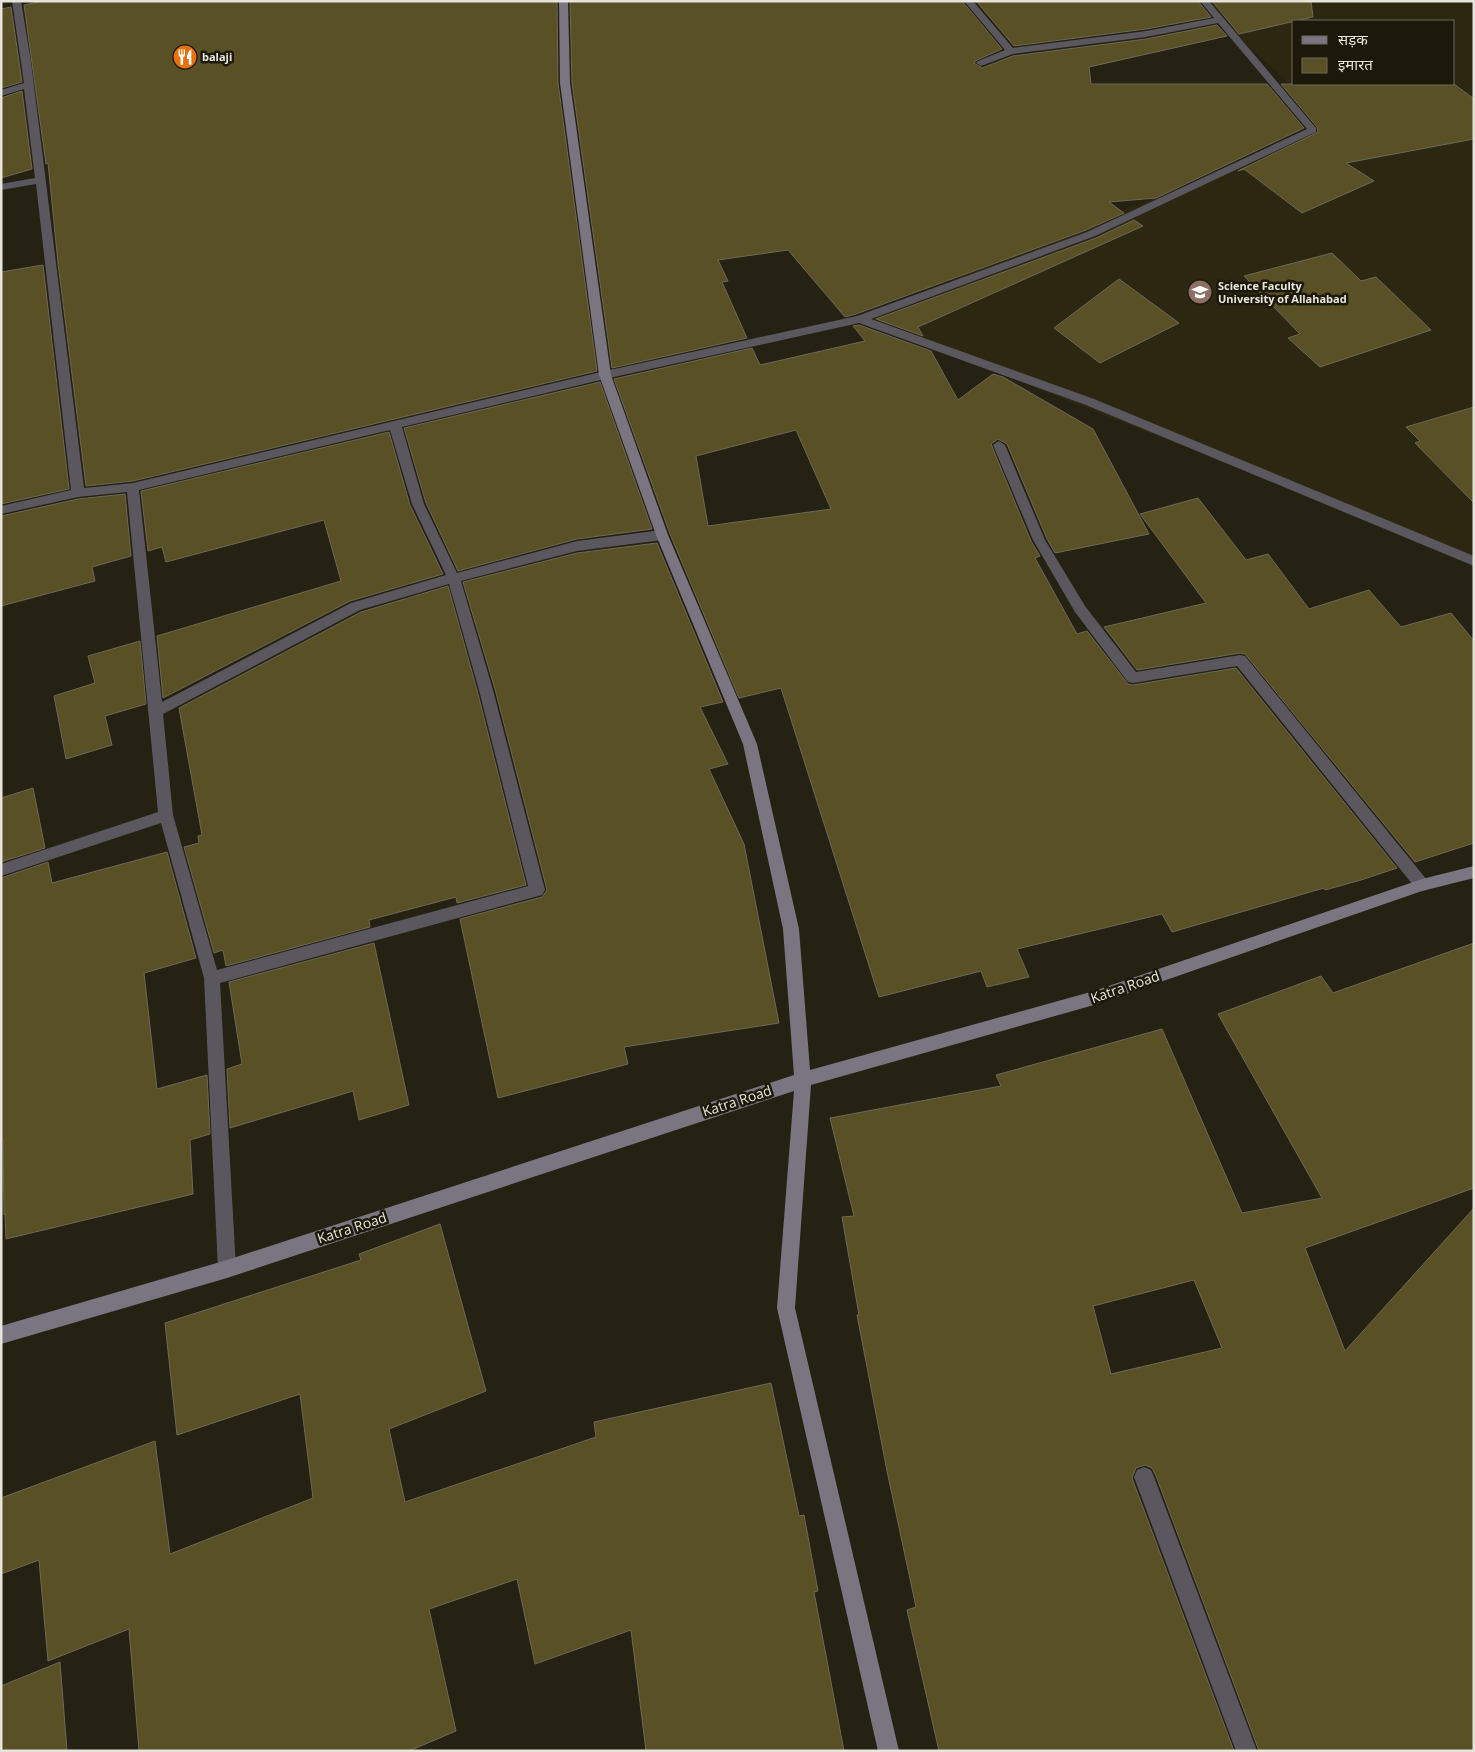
<svg xmlns="http://www.w3.org/2000/svg" width="1475" height="1752" viewBox="0 0 1475 1752" font-family="'Open Sans','Noto Sans Devanagari',sans-serif">
  <rect width="100%" height="100%" fill="#252213"/>
  <path fill="#2c2711" fill-rule="evenodd" d="M1204,1H1474V561L866,321L988,264L1324,131L1327,119L1220,20ZM1294,21H1454V84H1294Z"/>
  <path fill="#595025" stroke="#6d6958" fill-rule="evenodd" d="M43,1H557L558,83L597,371L133,481L86,486L58,263L48,163L46,164L24,5Z
    M570,1H962L1002,49L977,60L974,63L982,68L1013,56L1146,39L1217,25L1227,36L1089,67L1091,84H1267L1304,128L1156,198L1109,202L1124,213L1086,230L856,314L845,317L788,250L718,260L728,281L722,282L747,338L612,368L572,83Z
    M976,1H1198L1211,17L1146,29L1014,46Z
    M1212,1H1311L1313,17L1239,34Z
    M11,7L22,82L1,88V9Z
    M1281,84H1454L1474,99V139L1346,163L1374,181L1302,213L1244,169L1238,171L1318,132L1317,127Z
    M22,91L32,169L1,178V98Z
    M1134,220L1143,226L918,327L923,336L876,319L1096,238Z
    M1332,253L1361,281L1376,277L1431,330L1320,367L1288,338L1300,334L1244,276Z
    M43,265L69,489L1,504V272Z
    M1119,279L1179,323L1100,363L1054,328Z
    M859,325L931,351L958,400L993,374L1003,377L1093,429L1149,534L1055,553L1047,539L1007,444L998,439L991,444L1031,541L1040,556L1035,558L1077,634L1087,631L1128,684L1133,685L1236,668L1397,868L1361,880L1325,890L1324,888L1172,932L1162,914L1017,949L1029,977L987,987L981,971L879,997L781,688L739,698L670,534L614,379L752,348L760,365L865,341L853,326ZM796,430L831,509L708,526L696,456Z
    M600,382L652,529L577,539L458,571L426,503L404,428Z
    M1474,407V503L1415,443L1420,441L1406,427Z
    M389,432L410,505L443,574L350,601L163,698L157,636L341,581L324,520L166,562L162,547L148,551L141,491Z
    M125,494L131,556L92,567L95,581L1,606V516L78,499Z
    M1198,498L1246,560L1268,554L1309,609L1369,590L1401,627L1451,613L1474,641V843L1415,862L1245,654L1240,653L1137,670L1104,627L1206,603L1140,514Z
    M657,543L723,702L700,707L728,764L709,769L744,844L779,1023L624,1047L628,1064L498,1098L460,919L542,897L547,890L495,689L463,582L577,553Z
    M448,586L477,690L526,885L457,903L456,897L369,920L370,927L226,966L223,950L214,953L184,847L199,843L198,836L202,835L179,708L361,612Z
    M140,641L146,704L105,716L112,745L66,759L54,696L95,683L88,656Z
    M33,788L45,848L1,862V798Z
    M167,852L196,958L144,973L157,1089L207,1075L210,1134L190,1140L193,1194L6,1239L5,1214L4,1215L3,1139H1V878L48,862L52,883Z
    M374,943L409,1105L359,1120L353,1091L230,1128L227,1069L242,1064L229,982Z
    M1474,943V1188L1305,1248L1345,1351L1474,1208V1751H1259L1156,1476L1152,1468L1145,1465L1136,1468L1132,1478L1234,1751H939L907,1610L916,1607L887,1471L857,1315H859L842,1217L854,1216L830,1118L1001,1086L996,1075L1162,1029L1242,1213L1322,1198L1218,1014L1321,976L1333,993ZM1194,1280L1222,1348L1111,1374L1093,1306Z
    M440,1224L486,1391L389,1429L405,1502L596,1437L594,1422L771,1383L799,1516L804,1515L818,1591L814,1592L844,1751H646L631,1630L535,1664L517,1579L429,1609L456,1731L409,1751H139L129,1629L48,1661L39,1560L1,1574V1498L155,1441L170,1554L313,1498L300,1394L177,1435L165,1323L361,1260L359,1254Z
    M60,1662L67,1751H1V1686Z"/>
  <g fill="none" stroke-linecap="round" stroke-linejoin="round">
    <path fill="#5a575f" fill-rule="evenodd" d="M12,1H21L31,62L84,488L133,483L605,371L857,316L1087,232L1307,129L1218,23L1146,37L1013,54L981,66L976,63L978,61L1005,50L964,1H973L1013,48L1146,31L1214,18L1200,1H1209L1316,128V132L1095,236L871,319L1094,399L1474,556V566L1086,405L859,323L605,379L402,427L424,504L457,573L577,541L662,530L666,532L668,535L666,538L662,540L577,551L461,581L493,690L545,890L542,895L220,983L236,1269L233,1275L227,1278L221,1275L218,1269L204,978L161,823L1,876V864L158,812L127,492L78,497L1,514V506L71,490L36,184L1,190V184L35,178L24,89L1,96V90L24,83ZM390,430L412,504L446,575L351,603L162,702L139,490ZM449,584L479,690L528,886L217,970L173,815L163,714L360,610Z
      M999,441L1005,445L1045,540L1085,606L1136,672L1240,655L1245,656L1427,880L1430,885L1427,890L1422,891L1417,890L1237,666L1133,683L1128,682L1075,612L1033,540L993,445Z
      M1144,1467L1151,1470L1154,1477L1257,1751H1236L1134,1477L1137,1470Z"/>
    <path fill="#7a7581" fill-rule="evenodd" d="M559,1H568L570,83L611,375L668,535L757,744L799,929L810,1070L1094,991L1422,879L1474,866V878L1422,891L1094,1005L811,1085L795,1308L899,1751H878L777,1308L794,1091L227,1278L1,1344V1326L227,1260L794,1075L783,929L743,744L656,535L599,375L560,83Z"/>
  </g>
  <defs>
    <symbol id="restaurant-disc" viewBox="-11 -11 22 22"><circle r="9.5" fill="#e8710a" stroke="#1c190a"/><path d="M-5-6h1v4h1v-4h1v4h1v-4h1v5L-1.5 .5V6h-2V.5L-5-1ZM5-6V6H3V1.5H1.5Q1.5-4 5-6Z" fill="#fff"/></symbol>
    <symbol id="university-disc" viewBox="-11 -11 22 22"><circle r="9.5" fill="#8d6e63" stroke="#1c190a"/><path d="M0-5L7-2L0 1L-7-2ZM-4 1L0 2.5L4 1V4Q0 6-4 4Z" fill="#fff"/></symbol>
  </defs>
  <g fill-rule="evenodd">
    <use href="#restaurant-disc" x="171" y="43" width="28" height="28"/>
    <use href="#university-disc" x="1186" y="278" width="28" height="28"/>
  </g>
  <g text-anchor="middle" stroke-width="5" stroke-linejoin="round" paint-order="stroke">
    <g font-size="11" font-weight="bold" fill="#e7e5db" stroke="#1c190a" text-anchor="start">
      <text x="202" y="61">balaji</text>
      <text x="1218" y="290">Science Faculty<tspan x="1218" dy="13">University of Allahabad</tspan></text>
    </g>
    <g font-size="14" fill="#e7e5db" stroke="#1c190a">
      <text transform="translate(1125 987) rotate(-19)" y="5">Katra Road</text>
      <text transform="translate(737 1101) rotate(-18)" y="5">Katra Road</text>
      <text transform="translate(352 1228) rotate(-18)" y="5">Katra Road</text>
    </g>
  </g>
  <rect width="1475" height="1752" fill="none" stroke="#e7e5db" stroke-width="5"/>
  <rect x="1292" y="20" width="162" height="65" fill="#1c190a" stroke="#6d6b5e"/>
  <rect x="1302" y="36" width="25" height="8" fill="#7a7581" stroke="#6d6b5e"/>
  <text x="1338" y="45" font-size="15" fill="#e7e5db">सड़क</text>
  <rect x="1302" y="58" width="25" height="15" fill="#595025" stroke="#6d6b5e"/>
  <text x="1338" y="70" font-size="15" fill="#e7e5db">इमारत</text>
</svg>
